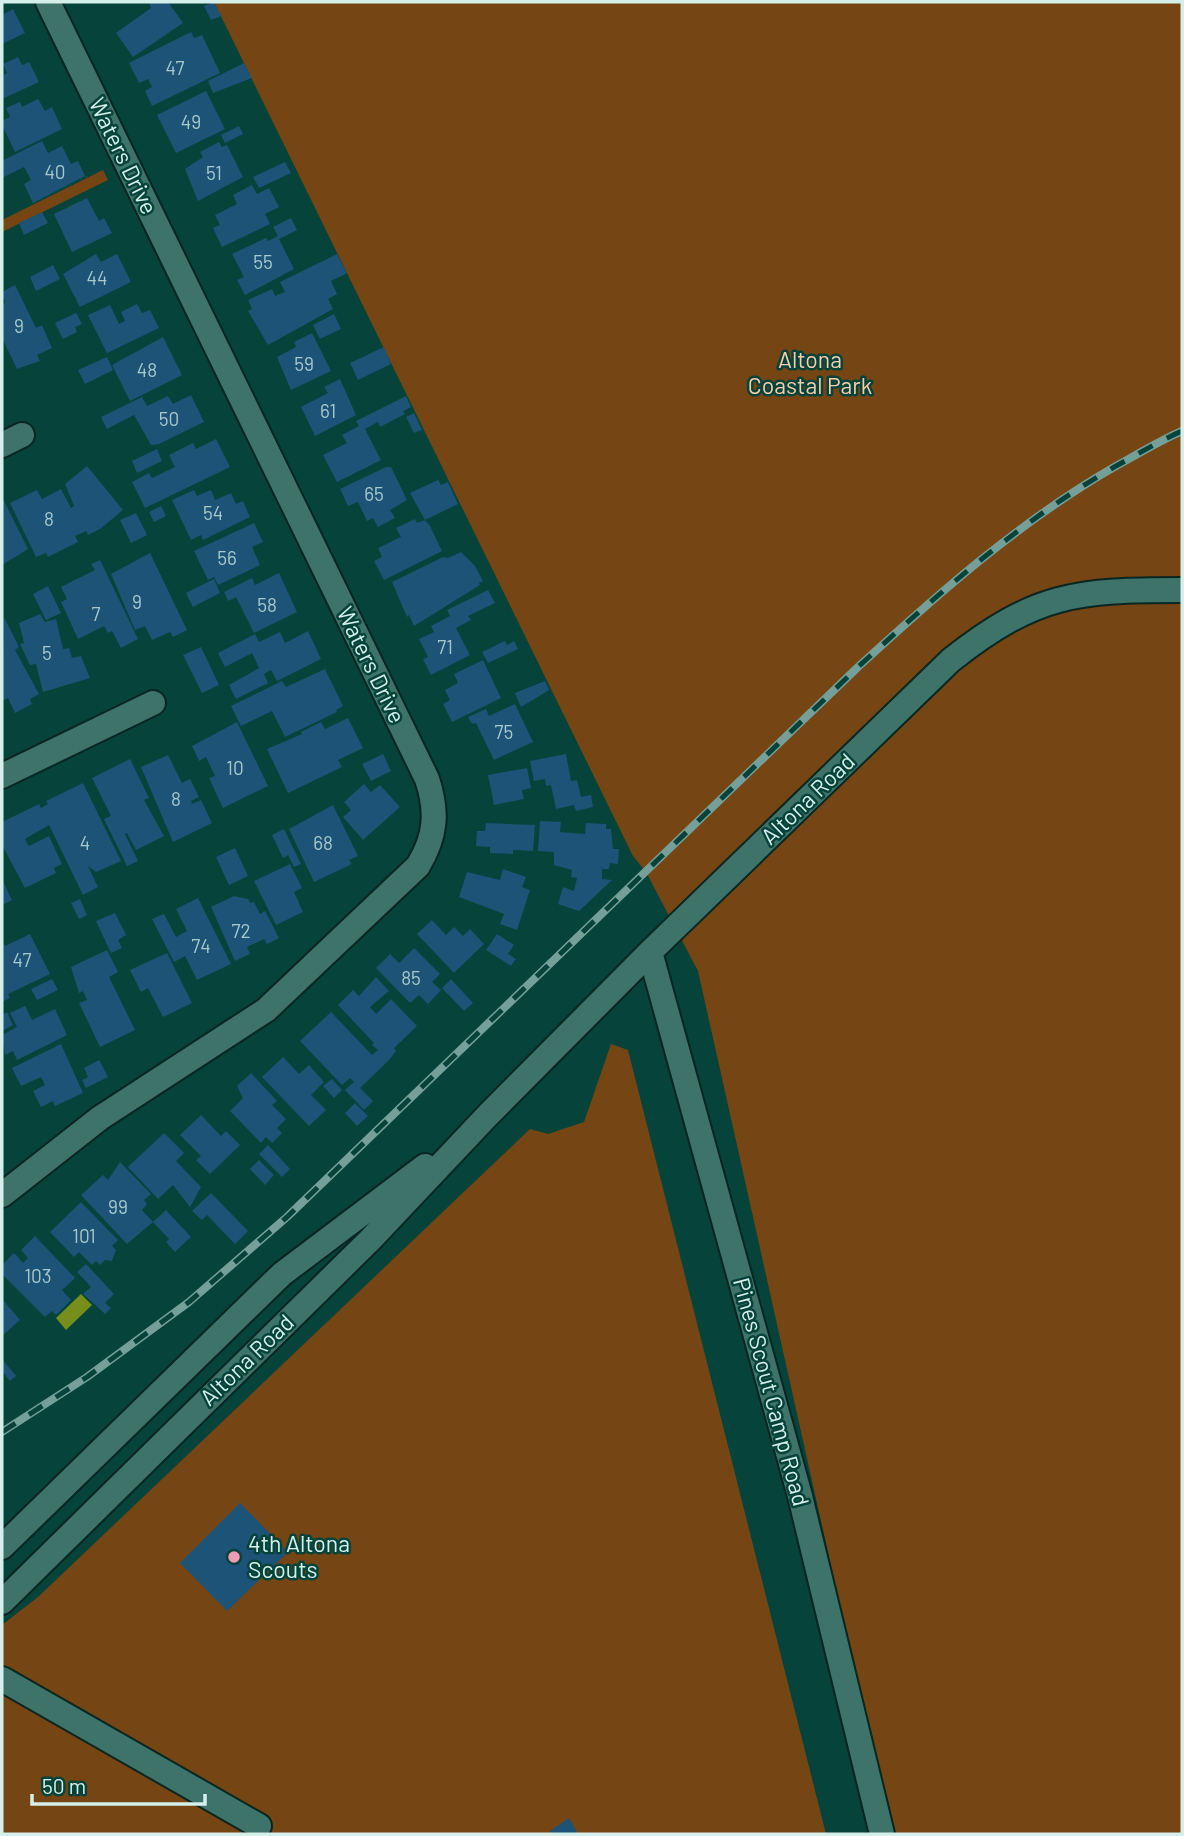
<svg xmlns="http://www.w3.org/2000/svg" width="1184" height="1836" viewBox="0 0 1184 1836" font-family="Barlow,sans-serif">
  <rect width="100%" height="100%" fill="#06433b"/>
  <path fill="#764514" d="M214,2H1182V1834H891L698,971L646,872L633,856Z
    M103,170L108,180L2,232V220Z
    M611,1044L628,1050L826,1834H2V1625L38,1597L530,1129L548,1134L584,1122Z"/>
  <path fill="#778e1b" d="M81,1294L92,1305L66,1330L56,1318Z"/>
  <path fill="#1c5376" d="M149,2H168L183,23L133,57L116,33L151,8Z
    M214,2L221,16L211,20L204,6Z
    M13,9L25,33L2,44V15Z
    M191,32L194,38L202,35L220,73L152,106L145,91L152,87L148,79L139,83L129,63Z
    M18,57L22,65L29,62L39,82L2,99V76L7,73L3,64Z
    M244,63L252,78L213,93L208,81Z
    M206,91L225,129L176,153L157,115Z
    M38,99L45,111L52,107L62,129L15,152L2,125V121L10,117L6,108L20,102L22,107Z
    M239,126L243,134L225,143L221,135Z
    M42,141L48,153L62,146L71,164L78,161L85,176L33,203L24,184L31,180L24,167L2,178V161Z
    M219,142L222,147L227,145L243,177L198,201L185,169L203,157L200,152Z
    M285,162L291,173L259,188L253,177Z
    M252,185L257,194L269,188L279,207L265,214L270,224L222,247L213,228L220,225L215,215L237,204L233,195Z
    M87,198L99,221L104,218L112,233L72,252L54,214Z
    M42,212L48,223L24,235L19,223Z
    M291,218L297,230L279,239L294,269L245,295L237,280L244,277L232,254L266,238L268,241L278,236L273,227Z
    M96,254L101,262L117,254L131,282L80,307L63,274Z
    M337,254L347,273L331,281L337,294L328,299L333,309L268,345L248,311L252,309L248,300L272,289L275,296L285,292L280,282Z
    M53,265L60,279L36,291L30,277Z
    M15,285L36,328L42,325L52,348L37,355L40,361L17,369L2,338V304L5,303L2,292Z
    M137,304L142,313L150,310L159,328L107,353L88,315L110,305L119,324L125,321L121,312Z
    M76,313L82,324L75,327L77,332L63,339L55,323Z
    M334,314L341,329L320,339L313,325Z
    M312,333L331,371L291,390L277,357L296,347L294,342Z
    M163,337L182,375L130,401L112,365Z
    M384,347L391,364L358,380L350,363Z
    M107,357L113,370L85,384L78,370Z
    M340,379L356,415L315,436L301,407L328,393L324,387Z
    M191,395L204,422L159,444L151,445L134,415L107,429L101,417L142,397L147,406L168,396L173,404Z
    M406,396L411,407L403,411L405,414L380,427L378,422L365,429L381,460L337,482L323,455L347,443L342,435L359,426L356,421Z
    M414,413L422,430L414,433L406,417Z
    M216,439L230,467L145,508L132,482L149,473L152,478L175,467L169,455L193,443L196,449Z
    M157,449L162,461L137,473L132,461Z
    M87,466L123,510L100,529L88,535L86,531L75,536L78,542L48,557L46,553L36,557L10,503L37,490L42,499L61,489L71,508L74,506L65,484Z
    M386,467H391L407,500L390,510L395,518L378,527L373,518L367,521L358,502L348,506L340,489Z
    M438,480L441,485L448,482L458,504L425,520L410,493Z
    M194,490L197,496L211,490L215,500L231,493L236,504L243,501L250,517L203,540L201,535L191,540L172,500Z
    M2,497L28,549L2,565Z
    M161,506L166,516L154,522L149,512Z
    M136,513L147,535L131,543L120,520Z
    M415,519L417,523L425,520L430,526L442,551L384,580L374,561L382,557L378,548L401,537L396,528Z
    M254,523L263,542L252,547L260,565L218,585L214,577L208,580L194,551Z
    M461,552L475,566L483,581L479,583L480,585L414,626L409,615L407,617L392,582L443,557L448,558Z
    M150,553L187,630L173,637L170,632L152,640L145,626L135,630L111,574Z
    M100,560L138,639L121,648L112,631L108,633L104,626L78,639L61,602L67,599L61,587L95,570L91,564Z
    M279,573L297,612L254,633L236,597L228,601L224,592L252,578L255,585Z
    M214,579L220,593L193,607L186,593Z
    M48,586L61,613L46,620L33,594Z
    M488,590L495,603L468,616L471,620L456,628L470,655L431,675L423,659L428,657L419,639L434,632L431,626L450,616L447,610Z
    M40,614L45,622L56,619L63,649L69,648L72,658L81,656L90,678L43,692L36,664L30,665L20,644L24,643L19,623Z
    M4,617L19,647L15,650L39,694L30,699L32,704L15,713L8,698L2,701Z
    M308,631L321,659L277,681L271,670L264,674L268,683L236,699L229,685L259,668L252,653L225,667L218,653L255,634L259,642L280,632L285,643Z
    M505,641L507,645L514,641L518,649L488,663L482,652Z
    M201,647L219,685L202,693L183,655Z
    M483,660L501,698L452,722L443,704L450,700L445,690L458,683L454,674Z
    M325,669L343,706L336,710L337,712L285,737L272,711L241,726L231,706L282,681L286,687Z
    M545,681L549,690L521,707L515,693Z
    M515,704L533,742L494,760L476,723L472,724L468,717L486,709L489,716Z
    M348,718L363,748L338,760L342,767L288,793L267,749L302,734L301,732L321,722L325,729Z
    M237,722L268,786L223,808L209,778L215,776L206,757L199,761L192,746Z
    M383,754L391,771L371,781L362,764Z
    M566,754L571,781L577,780L581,797L591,795L593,807L576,811L574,805L556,809L551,785L546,786L545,779L534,781L530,761Z
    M168,755L182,783L190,779L199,797L191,801L192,804L201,800L212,823L173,842L141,767Z
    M130,759L149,798L144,800L164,836L136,850L127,833L125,834L138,861L127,866L104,819L111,816L92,778Z
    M527,768L531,788L522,790L524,799L494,805L488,775Z
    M83,783L121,861L96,872L88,866L98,887L83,895L49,825L25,839L29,846L49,836L62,864L54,868L56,873L25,888L2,845V822L39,804L41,808L48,804L46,801Z
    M364,784L371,792L380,785L400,807L363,840L343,817L351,810L344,802Z
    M333,805L358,856L349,860L352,864L314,882L289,829Z
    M540,821L561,822L560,832L585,834L586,823L606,824V829H611L613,849H619L618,864L610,863L609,869H602V879L612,880L579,911L558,904L563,887L574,891L577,878L571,877L572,870L554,865V852L538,851Z
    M486,823L535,825L533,851L513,850V854L490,853V847L476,846L477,831H485Z
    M284,829L301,864L294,867L288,855L283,858L272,835Z
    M235,848L248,876L229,885L216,857Z
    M290,864L302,888L294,892L303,912L276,925L254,881Z
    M503,869L526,877L522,887L530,890L517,930L500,924L504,914L459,897L467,872L500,880Z
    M2,879L12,900L2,905Z
    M234,896L248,899L250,903L254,902L260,914L265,911L279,938L267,944L264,939L247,947L250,954L235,961L211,907Z
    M198,898L231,964L197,980L185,956L174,962L152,919L164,914L176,937L187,931L176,909Z
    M80,899L87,915L79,919L71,903Z
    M115,913L126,935L118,940L122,948L111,953L96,921Z
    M432,920L446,935L454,927L463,936L470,929L484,944L454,973L417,934Z
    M30,934L50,974L8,994L10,998L2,1002V940L5,946Z
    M497,934L514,945L508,954L516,959L511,966L486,950Z
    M414,948L440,974L432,982L441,990L428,1004L419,995L410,1003L376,968L390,954L399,963Z
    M107,950L118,972L109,977L135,1030L100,1047L79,1003L87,1000L83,991L79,993L71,967Z
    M167,953L192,1003L163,1017L148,988L141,992L130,970Z
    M376,977L389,991L370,1007L376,1014L391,999L417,1026L394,1048L396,1051L388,1061L360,1088L373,1101L364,1110L345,1090L354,1082L350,1078L342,1085L300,1041L331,1012L372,1055L378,1050L372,1045L374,1043L338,1005L353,990L359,996Z
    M52,979L58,990L37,1000L31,989Z
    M451,979L473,1003L464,1011L442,988Z
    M25,1006L32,1020L55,1009L67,1035L17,1060L13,1051L5,1055L2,1035L17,1027L10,1013Z
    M7,1012L13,1025L2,1031V1015Z
    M61,1044L83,1093L55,1106L53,1101L41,1107L33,1091L45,1085L41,1077L21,1086L12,1068Z
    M283,1057L299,1074L309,1065L324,1082L311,1095L326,1110L309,1126L262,1077Z
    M99,1060L108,1077L86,1088L82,1080L88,1077L84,1068Z
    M251,1073L277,1101L272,1105L286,1119L277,1128L282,1133L272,1143L266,1137L261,1143L230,1111L243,1098L237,1086Z
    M332,1079L342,1090L334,1098L323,1086Z
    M355,1103L368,1116L357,1126L345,1113Z
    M201,1115L221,1136L226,1131L240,1145L210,1174L196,1160L201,1156L180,1135Z
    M164,1133L184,1153L176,1161L201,1187L190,1207L173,1185L158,1199L128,1167Z
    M268,1145L290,1169L282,1177L259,1154Z
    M259,1160L274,1175L265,1185L250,1169Z
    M120,1162L151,1194L144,1200L147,1204L142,1210L153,1222L127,1244L81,1195L103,1175L108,1180Z
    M211,1193L248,1231L235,1244L207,1215L202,1220L192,1211Z
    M81,1202L118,1240L112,1246L116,1250L112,1261L105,1260L100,1265L96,1261L92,1265L79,1252L74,1257L50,1232Z
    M166,1210L191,1237L175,1252L166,1242L169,1239L153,1222Z
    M35,1236L75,1278L62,1290L71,1300L56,1315L52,1311L45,1317L2,1274V1265L14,1253L23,1263L28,1258L21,1250Z
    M86,1264L114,1294L105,1303L111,1308L105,1314L83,1294L91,1287L77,1272Z
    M2,1299L20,1320L2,1336Z
    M2,1359L16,1376L10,1381L2,1371Z
    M240,1503L288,1552L227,1611L180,1563Z
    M569,1818L578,1834H552L550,1831Z"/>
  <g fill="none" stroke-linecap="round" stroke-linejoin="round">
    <defs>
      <path id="minor" d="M2,445L22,435
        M2,776L153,703
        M650,952L800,1496L882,1834
        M2,1195L100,1118L266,1010L418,866C436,836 438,812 427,779L48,2
        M2,1547L282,1274L425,1166
        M2,1602L371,1239L488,1115L650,952L951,660C1036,593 1077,590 1182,590
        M2,1679L259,1826"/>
    </defs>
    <use href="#minor" stroke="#092621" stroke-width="28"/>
    <use href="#minor" stroke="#3e7369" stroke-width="24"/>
    <defs>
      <path id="rail" d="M2,1432L87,1377L189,1302L287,1217L858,667C939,593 1020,521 1116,466C1138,454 1159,441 1182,431"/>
    </defs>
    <use href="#rail" stroke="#75a099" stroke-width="8"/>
    <use href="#rail" stroke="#06433b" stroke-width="5" stroke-dasharray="16" stroke-linecap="butt"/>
  </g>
  <circle fill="#f19ab3" stroke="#06433b" stroke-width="2.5" cx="234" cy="1557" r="7"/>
  <g text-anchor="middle" stroke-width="5" stroke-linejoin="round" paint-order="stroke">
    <g font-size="19" fill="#a7c9cd">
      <text x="175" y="75">47</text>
      <text x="191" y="129">49</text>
      <text x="55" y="179">40</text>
      <text x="214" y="180">51</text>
      <text x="263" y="269">55</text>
      <text x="97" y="285">44</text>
      <text x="19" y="333">9</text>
      <text x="304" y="371">59</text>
      <text x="147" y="377">48</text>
      <text x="328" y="418">61</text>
      <text x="169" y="426">50</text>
      <text x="374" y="501">65</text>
      <text x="213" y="520">54</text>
      <text x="49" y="526">8</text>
      <text x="227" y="565">56</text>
      <text x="137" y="609">9</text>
      <text x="267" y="612">58</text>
      <text x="96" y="621">7</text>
      <text x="445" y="654">71</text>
      <text x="47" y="660">5</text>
      <text x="504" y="739">75</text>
      <text x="235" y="775">10</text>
      <text x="176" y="806">8</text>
      <text x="85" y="850">4</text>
      <text x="323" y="850">68</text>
      <text x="241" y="938">72</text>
      <text x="201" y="953">74</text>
      <text x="22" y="967">47</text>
      <text x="411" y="985">85</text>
      <text x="118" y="1214">99</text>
      <text x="84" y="1243">101</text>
      <text x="38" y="1283">103</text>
    </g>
    <g font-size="23" fill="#d5f0ea" stroke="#06433b">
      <text transform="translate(123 156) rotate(64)" y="8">Waters Drive</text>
      <text transform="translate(371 665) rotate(64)" y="8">Waters Drive</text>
      <text transform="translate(808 799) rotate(-44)" y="8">Altona Road</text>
      <text transform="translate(247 1360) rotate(-44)" y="8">Altona Road</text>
      <text transform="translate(771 1392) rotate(75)" y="8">Pines Scout Camp Road</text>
    </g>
    <g font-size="23" fill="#f8cdab" stroke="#06433b">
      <text x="810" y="368">Altona<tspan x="810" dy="26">Coastal Park</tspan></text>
    </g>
    <g font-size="23" fill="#d5f0ea" stroke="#06433b" text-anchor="start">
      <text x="248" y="1552">4th Altona<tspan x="248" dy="26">Scouts</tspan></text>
    </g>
  </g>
  <rect width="1184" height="1836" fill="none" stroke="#d5f0ea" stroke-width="7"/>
  <path d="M32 1794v10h173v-10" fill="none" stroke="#d5f0ea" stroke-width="3.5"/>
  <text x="42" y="1794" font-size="21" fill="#d5f0ea" stroke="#06433b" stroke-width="5" paint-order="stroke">50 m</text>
</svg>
